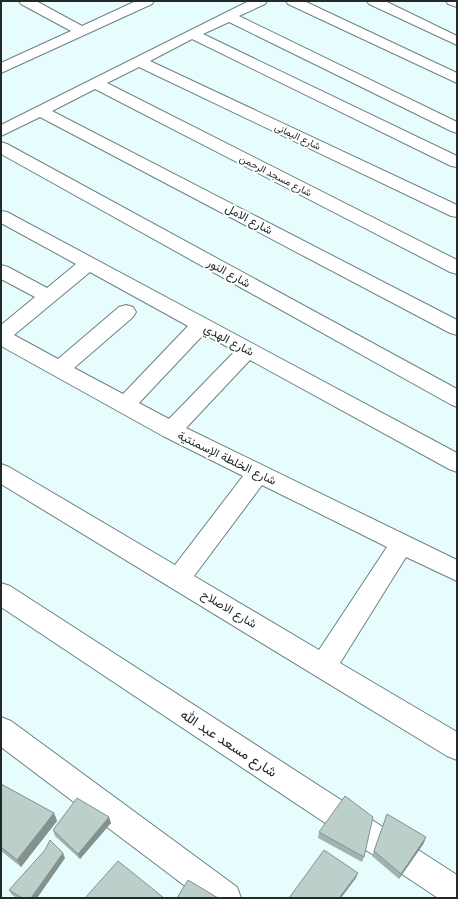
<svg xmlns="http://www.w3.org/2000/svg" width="458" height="899" viewBox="0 0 458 899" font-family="'PT Sans',Vazirmatn,sans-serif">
  <rect width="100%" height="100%" fill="#e7fdfd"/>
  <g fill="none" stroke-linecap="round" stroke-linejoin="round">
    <defs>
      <path id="minor" d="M19,1H36L82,26L136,1H154L152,4L1,73V63L71,31L21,4Z
        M249,1H267L265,4L239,16L457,122V133L451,131L229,22L203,34L457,156V167L451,166L192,39L150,61L457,205V217L451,216L139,67L107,83L457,260V274L450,272L95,89L52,111L457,320V335L450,333L40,117L1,136V125Z
        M286,1H304L457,73V83L288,4Z
        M367,1H385L457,36V45L369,4Z
        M446,1H457V7L448,4Z
        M1,142L7,144L457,389V407L450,404L1,154Z
        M1,211L7,212L457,453V472L449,469L250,360L186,428L457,560V581L406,557L340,663L457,732V760L447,756L1,484V464L9,467L175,565L243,476L163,436L1,346V325L35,297L1,279V265L8,267L47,288L76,264L1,223ZM90,272L188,326L123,394L74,368L133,317L136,312L133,307L126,305L119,307L58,359L14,335ZM204,334L235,351L169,419L139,403ZM262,485L387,547L319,650L194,576Z
        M1,583L10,586L457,875V898H438L1,607Z
        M1,717L11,721L237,887L241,898H201L1,747Z"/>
    </defs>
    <use href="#minor" stroke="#6e8181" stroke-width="2"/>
    <use href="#minor" fill="#fff" fill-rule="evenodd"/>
  </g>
  <path fill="#a2b2ae" d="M1,784L54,813L57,821L21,867L1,851Z
    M387,814L424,843L399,879L372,856Z
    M109,817L111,823L80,859L55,836L53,830Z
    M319,832L364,857L362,862L318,838Z
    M65,858L37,898H17L12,895L9,890Z"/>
  <path fill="#84918d" d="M54,813L57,821L21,867L17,860Z
    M109,817L111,823L80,859L78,854Z
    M426,837L424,843L399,879L401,874Z
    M63,853L65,858L37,898H31Z
    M358,873L356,878L341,898H339Z"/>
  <path fill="#bccfca" stroke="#84918d" d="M1,784L54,813L17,860L1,847Z
    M345,796L373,817L364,857L319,832Z
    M77,798L109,817L78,854L53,830Z
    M387,814L426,837L401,874L374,851Z
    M50,840L63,853L31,898H22L9,890L45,850Z
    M324,850L358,873L339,898H289Z
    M118,861L164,898H85Z
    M188,880L218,898H177Z"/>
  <g text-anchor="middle" stroke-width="4" stroke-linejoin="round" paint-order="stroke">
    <g font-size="10" fill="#212929" stroke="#fff">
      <text transform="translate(298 136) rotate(25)" y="4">شارع اليمانى</text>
      <text transform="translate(276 175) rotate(27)" y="4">شارع مسجد الرحمن</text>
    </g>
    <g font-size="12" fill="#212929" stroke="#fff">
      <text transform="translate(249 219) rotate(28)" y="4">شارع الامل</text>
      <text transform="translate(229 273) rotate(29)" y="4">شارع النور</text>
      <text transform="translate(229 340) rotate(28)" y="4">شارع الهدي</text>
      <text transform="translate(227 458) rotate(26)" y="4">شارع الخلطة الإسمنتية</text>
      <text transform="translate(229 609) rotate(31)" y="4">شارع الاصلاح</text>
    </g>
    <g font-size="14" fill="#212929" stroke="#fff">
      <text transform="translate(229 743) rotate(33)" y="5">شارع مسعد عبد الله</text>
    </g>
  </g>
  <rect width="458" height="899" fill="none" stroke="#212929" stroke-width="4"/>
</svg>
